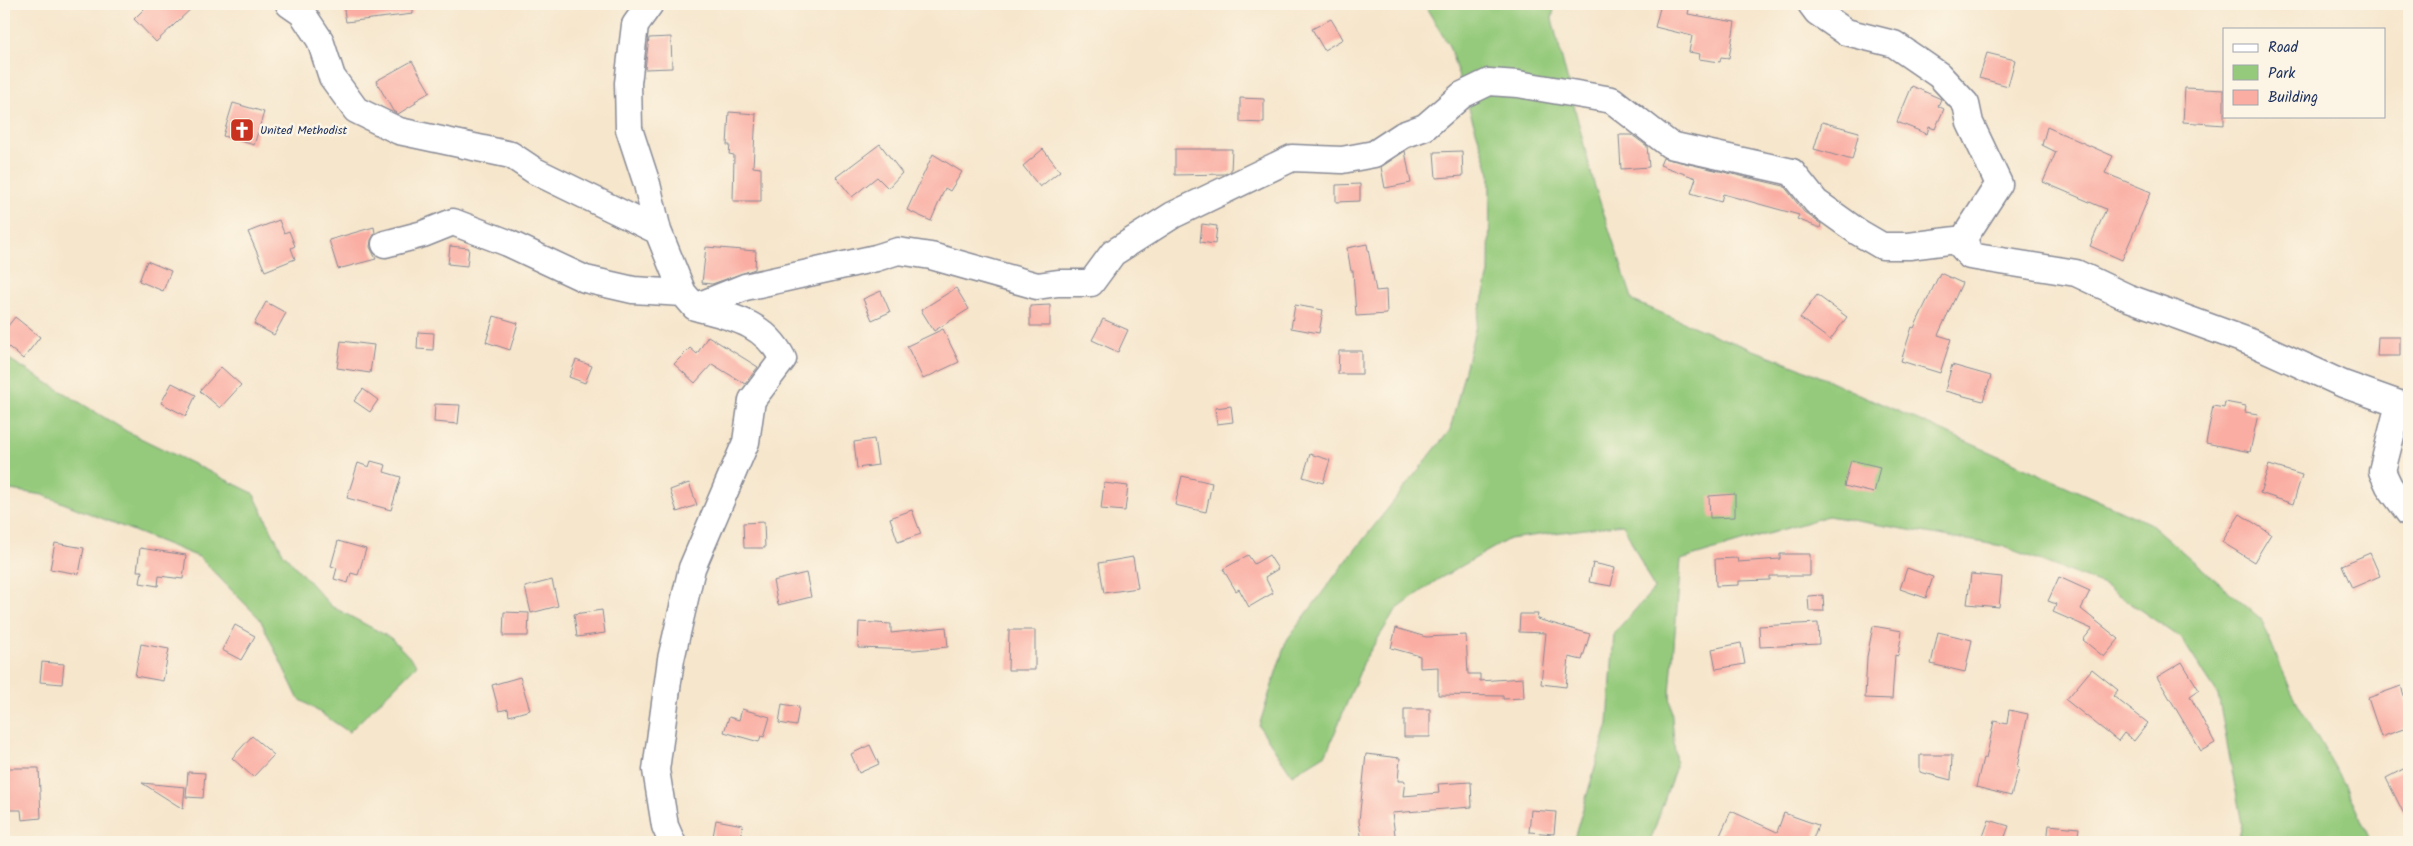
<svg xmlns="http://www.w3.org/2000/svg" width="2413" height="846" viewBox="0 0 2413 846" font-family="Kalam,sans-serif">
  <rect width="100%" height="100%" fill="#fcf5e5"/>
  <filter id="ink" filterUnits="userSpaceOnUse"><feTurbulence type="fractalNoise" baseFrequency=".02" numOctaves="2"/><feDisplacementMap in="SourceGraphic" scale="10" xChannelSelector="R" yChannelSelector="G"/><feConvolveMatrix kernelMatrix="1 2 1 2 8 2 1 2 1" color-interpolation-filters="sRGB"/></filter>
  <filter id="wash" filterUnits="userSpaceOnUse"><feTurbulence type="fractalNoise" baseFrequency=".0096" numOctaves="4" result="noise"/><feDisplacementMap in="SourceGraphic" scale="20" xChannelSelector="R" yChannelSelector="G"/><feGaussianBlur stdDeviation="1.12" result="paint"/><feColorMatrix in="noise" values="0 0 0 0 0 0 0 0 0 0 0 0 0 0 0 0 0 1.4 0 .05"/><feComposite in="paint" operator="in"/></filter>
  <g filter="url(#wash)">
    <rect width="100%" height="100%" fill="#f6e6cc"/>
    <path fill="#95ca7c" stroke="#587c6d" d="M1424,4H1555L1552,19L1594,184L1633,301L1719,337L1799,367L2149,523L2261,619L2292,693L2345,785L2371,842H2238L2242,824L2218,695L2181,638L2104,585L2002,546L1828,516L1681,560L1670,693L1676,766L1650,842H1573L1608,724L1614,633L1654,589L1623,524L1509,539L1437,580L1396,610L1365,659L1326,754L1292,775L1259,726L1286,641L1340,569L1450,430L1489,273L1490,174L1449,46Z
      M4,356L128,432L253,493L283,553L331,606L391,638L417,665L349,732L298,698L260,619L199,557L43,495L4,489Z"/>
    <g id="blocks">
      <path fill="#faada3" d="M149,4H196L156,42L134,19Z
        M343,4H413V14L346,22Z
        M1661,4H1690L1688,14L1735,22L1729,58L1721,57L1720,62L1699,59L1700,54L1689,52L1692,36L1655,27Z
        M1331,19L1343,39L1324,50L1312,29Z
        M671,37L672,68L645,69L649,38Z
        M1987,53L2015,60L2008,86L1979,78Z
        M412,61L430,92L415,101L416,103L398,114L393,111L376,81Z
        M1912,86L1941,99L1938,106L1944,109L1935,129L1929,127L1927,134L1897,122Z
        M2185,88L2224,90V125L2183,122Z
        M1240,98L1264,99V123L1240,122Z
        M233,103L264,112L254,145L223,136Z
        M729,112L756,114L753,167L761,168V201H733L734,155L729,154L730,145H727Z
        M1822,122L1859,132L1852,160L1814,149Z
        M2047,127L2113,156L2105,173L2151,192L2122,260L2090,246L2106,209L2043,182L2056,152L2042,145Z
        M1619,135H1632L1647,146L1649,167L1621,169Z
        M880,144L902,173L888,188L877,177L852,197L836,177Z
        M1043,149L1060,171L1040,187L1023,166Z
        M1175,149H1232L1231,171L1225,174L1175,175Z
        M1405,151L1411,183L1385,188L1381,167Z
        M1462,151L1463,176L1436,178L1434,152Z
        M933,154L962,172L950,191L945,188L931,221L907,210Z
        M1663,158L1784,186L1804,212L1821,224L1820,228L1797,219L1799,215L1723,194L1721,202L1691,193L1696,178L1660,165Z
        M1360,184V201L1336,202V185Z
        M279,220L284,233L289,231L295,246L291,248L295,259L265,271L248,232Z
        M1202,224L1217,226L1215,244L1200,242Z
        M374,227L375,233L371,240L370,247L376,259L338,269L329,240Z
        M1367,244L1376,291L1386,290L1387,314L1356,316L1353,271H1351L1347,248Z
        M450,246L469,248L467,266L448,264Z
        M706,247L756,251L755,269L712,284L702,283Z
        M147,261L171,271L163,291L139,281Z
        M1940,273L1962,283L1938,335L1951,339L1940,373L1901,361L1912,327L1914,328Z
        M956,288L969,309L934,331L921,310Z
        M881,291L890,312L872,320L863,299Z
        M1817,295L1847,317L1830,340L1800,318Z
        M266,302L286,313L274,335L254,324Z
        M1050,305V326H1030V306Z
        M1295,305L1323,310L1319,333L1291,328Z
        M494,316L518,323L510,350L486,342Z
        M15,317L40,337L23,359L4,343V331Z
        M1103,319L1128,330L1118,352L1092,340Z
        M943,329L959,362L923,379L907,346Z
        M418,332L434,333L433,350L417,349Z
        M708,336L758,367L745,384L712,364L695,383L674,364L690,348L697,354Z
        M2378,337H2400V356H2377Z
        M341,341L374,345L370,373L337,368Z
        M1339,351H1362V374H1338Z
        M576,360L592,366L585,383L569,377Z
        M1952,365L1991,376L1983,401L1945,391Z
        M221,367L241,385L220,408L200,391Z
        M172,383L196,395L186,416L161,403Z
        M363,389L378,400L370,412L354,401Z
        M2225,402L2246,406L2245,412L2258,414L2250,452L2206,443L2213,406L2224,408Z
        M435,404L460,405L458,424L434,422Z
        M1231,406L1233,422L1217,424L1215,408Z
        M874,439L878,465L857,468L854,442Z
        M1310,454L1330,460L1323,483L1303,477Z
        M1851,460L1880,467L1874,493L1844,486Z
        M371,461L386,465L384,472L401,477L391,510L347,498L358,463L369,467Z
        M2269,465L2302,475L2293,504L2260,493Z
        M1182,476L1212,483L1206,512L1175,505Z
        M689,483L697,505L677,512L670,490Z
        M1104,483L1128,486L1125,511L1101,509Z
        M1735,494V517L1710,518L1709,496Z
        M912,510L921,534L898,542L890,518Z
        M2240,514L2271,534L2254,562L2222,542Z
        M764,522L765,548H744L743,523Z
        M338,541L366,549L358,575L351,573L348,583L334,579L337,568L331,566Z
        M55,543L84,548L79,574L50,569Z
        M140,548L186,555L183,579L159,576L158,586L140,583L142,571H137Z
        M2370,553L2380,576L2352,588L2342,565Z
        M1780,554H1810V576H1770V580L1739,581V585L1716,586L1715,559L1737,558L1738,562L1780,559Z
        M1248,555L1254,564L1269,555L1278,569L1265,577L1273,593L1249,607L1239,589L1236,591L1223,569Z
        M1133,557L1138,588L1104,593L1099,563Z
        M1593,563L1615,568L1611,586L1589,582Z
        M1907,568L1933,577L1926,598L1900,589Z
        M806,573L811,597L778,605L773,581Z
        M1971,574L2002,577L1999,607L1967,604Z
        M2059,577L2090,591L2081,609L2119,639L2104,657L2083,640L2092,629L2053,612L2056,604L2048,601Z
        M552,580L558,606L531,613L525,587Z
        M1823,595L1824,611H1809L1808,596Z
        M602,610L605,633L577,637L574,614Z
        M504,612L529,613L528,636H503Z
        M1520,614H1538L1537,619L1590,634L1582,660L1569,657L1566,687L1541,684L1546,633L1519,632Z
        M859,622L891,624V633L946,627L948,647L914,650L858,648Z
        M1818,623L1819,644L1760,647L1759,626Z
        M235,625L255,636L241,660L222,650Z
        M1873,626L1902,631L1898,656L1895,655L1892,699L1865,698L1867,657Z
        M1396,628L1426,637L1466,635L1468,674H1480V681L1523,678L1524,698L1503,699V696L1438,695V667L1420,668V656L1391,648Z
        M1009,630H1035V670H1008Z
        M1938,632L1972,640L1965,672L1931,664Z
        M1741,643L1745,664L1716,669L1712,649Z
        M141,644L169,649L163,681L135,676Z
        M42,662L64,664L62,684L40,682Z
        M2182,662L2199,690L2190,696L2215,743L2201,751L2157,677Z
        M2092,669L2118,690L2113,696L2148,723L2134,741L2124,733L2118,741L2066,700Z
        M520,677L530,710L509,716L508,709L499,711L492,685Z
        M2401,686L2409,711V727L2381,737L2368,698Z
        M782,704L799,707L796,726L779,723Z
        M742,709L770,717L764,737L761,736L759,742L724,732L729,717L739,720Z
        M1404,709H1430V737H1404Z
        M2009,710L2028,714L2017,767L2019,768L2011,796L1976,787L1983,758L1986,759L1994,721L2007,724Z
        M252,736L274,755L253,777L232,758Z
        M870,745L879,764L859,773L851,754Z
        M1366,754L1400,758L1398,781H1405L1403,796L1439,793L1438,784L1471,782L1472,807L1392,813L1396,842H1362L1359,821Z
        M1920,755H1952L1951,780L1920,772Z
        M2409,766V824L2386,778Z
        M4,768H39L41,818L22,820L21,810H4Z
        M188,772L205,773L203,798L186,797Z
        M142,783L185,787L183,809Z
        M1531,810L1556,812L1554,834L1529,832Z
        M1731,811L1777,832L1784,813L1818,825L1812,842H1717Z
        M716,820L743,825L739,842H712Z
        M1989,820L2009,826L2003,842H1981Z
        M2049,825L2079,828L2077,842H2047Z"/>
    </g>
  </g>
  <g filter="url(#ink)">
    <use href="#blocks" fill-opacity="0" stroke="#888a95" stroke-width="1"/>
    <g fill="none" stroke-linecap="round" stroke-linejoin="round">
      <defs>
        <path id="minor" d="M289,4L302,13L320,40L332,77L356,110L399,131L511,155L535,171L658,231L683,293
          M650,4L635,25L628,83L629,129L647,184L658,231
          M1811,4L1817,12L1846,32L1894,44L1939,75L1966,104L1970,123L1999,184L1964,238L1970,256L2076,273L2129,298L2253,343L2343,384L2399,404L2409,405
          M385,244L423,234L453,222L508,243L585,279L633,290L683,293L695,307L745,287L876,258L898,251L931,256L1037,286L1058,283H1091L1113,253L1173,215L1292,158L1342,160L1374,154L1403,135L1425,127L1462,95L1489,82L1518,84L1612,100L1670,145L1792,172L1816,202L1858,232L1882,246H1909L1956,240L1970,256
          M2399,404L2382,471L2389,486L2409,513
          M672,842L665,826L656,770L671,659L692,568L746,442L752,400L783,359C764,322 732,317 695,307"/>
      </defs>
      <use href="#minor" stroke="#888a95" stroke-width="29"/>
      <use href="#minor" stroke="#fff" stroke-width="26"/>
    </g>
  </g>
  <defs>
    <symbol id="church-square" viewBox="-11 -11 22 22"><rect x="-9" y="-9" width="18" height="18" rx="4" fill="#c8321e" stroke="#fcf5e5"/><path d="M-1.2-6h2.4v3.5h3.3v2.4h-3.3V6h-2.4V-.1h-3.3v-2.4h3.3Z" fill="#fff"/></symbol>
  </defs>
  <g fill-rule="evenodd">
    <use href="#church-square" x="228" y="116" width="28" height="28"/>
  </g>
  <g text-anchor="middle" stroke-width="5" stroke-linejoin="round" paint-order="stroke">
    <g font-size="12" fill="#1b2f5e" stroke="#fcf5e5" text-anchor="start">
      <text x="260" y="134">United Methodist</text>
    </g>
  </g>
  <rect width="2413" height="846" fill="none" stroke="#fcf5e5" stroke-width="20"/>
  <rect x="2223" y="28" width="162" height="90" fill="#fcf5e5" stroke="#a2a6af"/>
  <rect x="2233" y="44" width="25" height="8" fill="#ffffff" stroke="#a2a6af"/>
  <text x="2268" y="52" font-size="15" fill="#1b2f5e">Road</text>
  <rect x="2233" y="65" width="25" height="15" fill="#95ca7c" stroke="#a2a6af"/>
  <text x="2268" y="78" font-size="15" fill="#1b2f5e">Park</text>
  <rect x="2233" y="90" width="25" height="15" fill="#faada3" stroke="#a2a6af"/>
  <text x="2268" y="102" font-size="15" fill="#1b2f5e">Building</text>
</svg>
